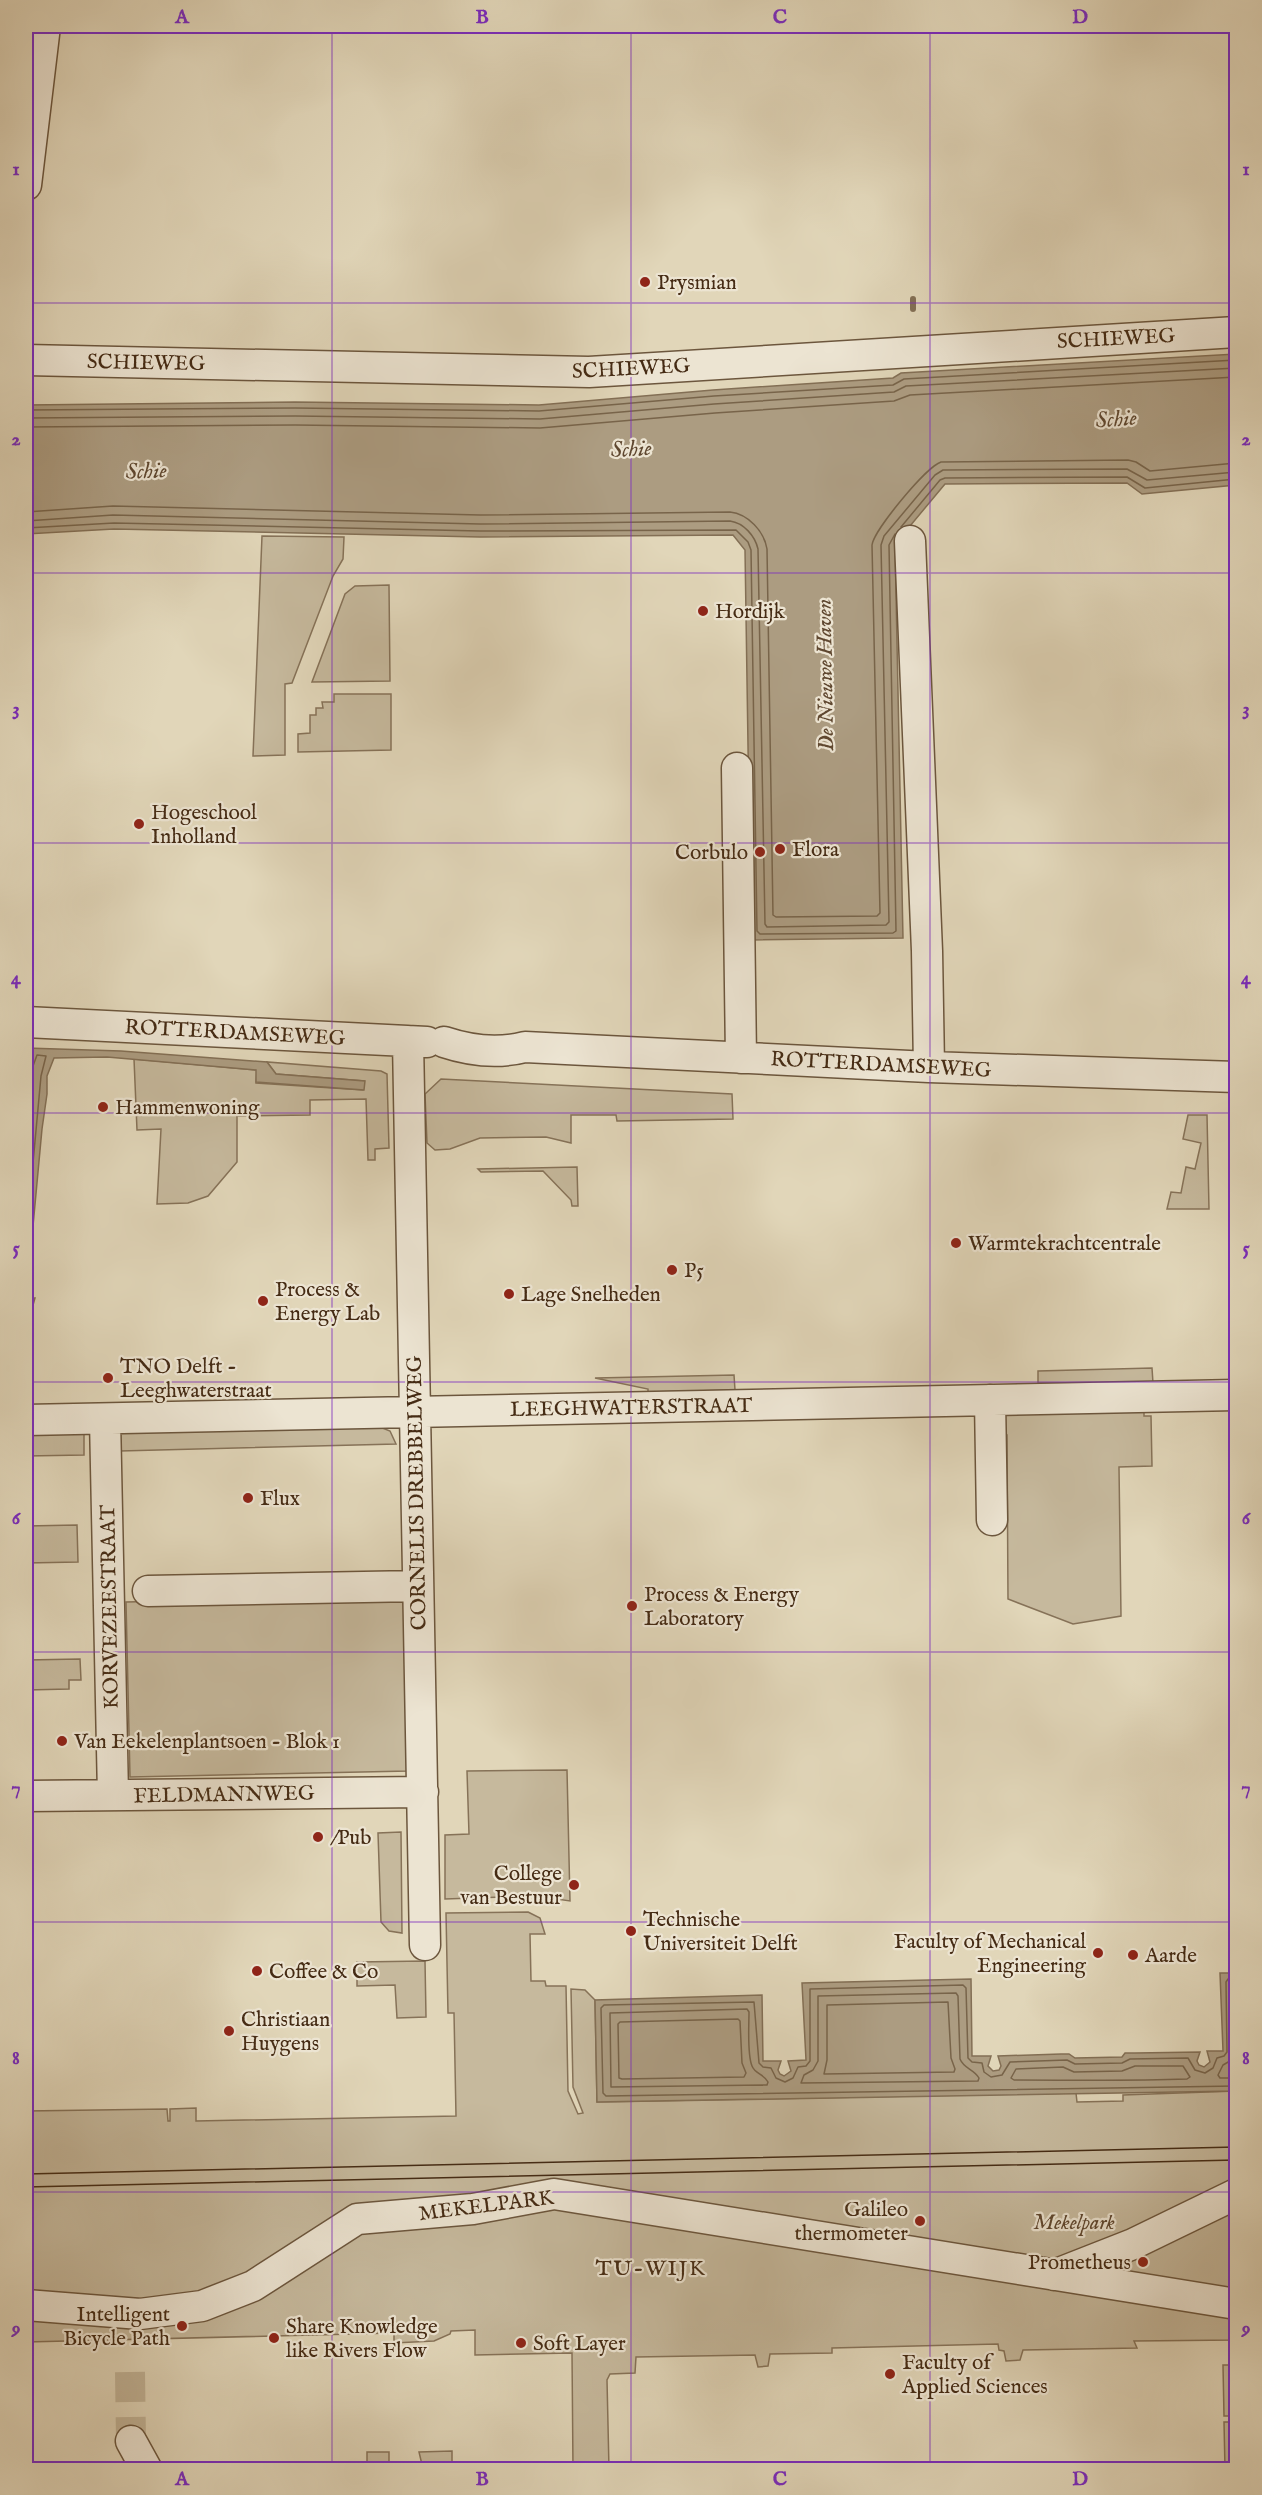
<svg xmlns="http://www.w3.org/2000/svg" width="1262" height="2495" viewBox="0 0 1262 2495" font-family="'IM FELL English',serif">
  <rect width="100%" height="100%" fill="#e1d6b9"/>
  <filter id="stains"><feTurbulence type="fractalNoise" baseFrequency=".00333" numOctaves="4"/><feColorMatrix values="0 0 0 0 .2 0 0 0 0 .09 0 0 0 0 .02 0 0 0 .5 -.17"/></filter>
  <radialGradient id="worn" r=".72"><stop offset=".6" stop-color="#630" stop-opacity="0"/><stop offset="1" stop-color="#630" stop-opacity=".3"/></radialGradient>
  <path fill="#c6b99d" stroke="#867258" stroke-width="1.5" d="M262,536L344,537L343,559L333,576L292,683L285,684V755L253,756Z
    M389,585L390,681L312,682L345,594L355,586Z
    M334,694H391V750L298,752V734L310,733V715H316V708H323L322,702H334Z
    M134,1059L257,1070L256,1083L363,1090L364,1081L276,1074L267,1062L381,1071L387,1074L389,1148L375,1149V1160H368L366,1099L310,1100V1115L237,1116V1162L208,1196L188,1203L157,1204L161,1129L137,1130Z
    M441,1079L732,1094L733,1119L617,1121L616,1115H571V1143L546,1137L480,1138L450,1149L435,1150L427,1143L425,1094Z
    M1188,1115H1207L1209,1209H1167L1171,1192L1181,1193L1186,1167L1195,1169L1201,1143L1183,1139Z
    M577,1167L578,1206H572L571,1200L543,1171L481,1172L478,1169Z
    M26,1298H35L28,1323H26Z
    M1152,1368L1153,1383H1038V1371Z
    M734,1375L735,1390L648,1392V1389L595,1378Z
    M1144,1409V1416H1151L1152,1466L1119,1467L1121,1616L1073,1624L1008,1599L1007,1435H1000L999,1412Z
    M380,1427L390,1431L396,1444L120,1451V1432Z
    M84,1433V1455L26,1456V1434Z
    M77,1525L78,1562L26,1563V1526Z
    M405,1596L409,1771L130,1777L126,1602Z
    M80,1659L81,1680H69V1689L26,1690V1660Z
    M567,1770L570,1901L536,1896L445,1899V1835L469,1834L467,1771Z
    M401,1832L402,1933L389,1931L381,1922L378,1833Z
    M528,1912L540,1918L545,1934H530L531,1981H545L546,1986H566L568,2091L578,2114L583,2113L573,2087L571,1989L585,1990L595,2000L597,2102L1076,2093L1077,2102L1123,2101V2095L1236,2091V2340L1134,2341L1137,2348L1023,2350L1020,2360L1006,2361L1004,2351L999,2350L998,2344L832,2348V2353L770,2354L768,2366L758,2367L755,2355L636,2357L635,2373L610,2374L607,2380L609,2469H573L572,2353L475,2355V2330L451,2331L450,2334L434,2341L394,2343V2333L26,2342V2111L167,2109L168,2121H170V2109L196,2108V2121L456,2116L454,2013H448L446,1913Z
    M425,1961L426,2017L397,2018L395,1985L357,1986V1962Z
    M1223,2365H1231L1232,2416H1224Z
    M1224,2422H1232L1233,2469H1225Z
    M452,2451V2469H423L419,2452Z
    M367,2452H389V2469H367Z"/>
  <path fill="#ac9c81" stroke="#836f55" stroke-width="1.5" d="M1236,354V485L1142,494L1127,483L945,484L895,544L903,938L751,940L745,550L733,535L480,537L114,529L26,534V405L295,402L539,405L713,390L893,378L901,373Z
    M26,1048L121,1051L267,1062L276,1074L365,1081L364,1090L256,1082V1070L107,1057L54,1058L47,1076V1094L42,1129L28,1280L26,1283V1079L29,1057L26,1056Z
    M1220,1973H1236V2091L597,2102L595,2000L762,1995L763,2061H781L778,2070L780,2074L784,2076L791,2071L788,2061L806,2060L802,1983L971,1979L972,2056H991L988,2066L993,2071L999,2070L1001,2066L998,2056L1061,2054H1069L1075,2058L1122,2057L1125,2053H1135L1200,2052L1197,2061L1199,2065L1204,2067L1210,2062L1207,2051H1223Z"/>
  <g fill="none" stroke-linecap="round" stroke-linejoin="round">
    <path stroke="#78644a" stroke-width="1.5" d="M26,410L295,408L539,411L714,396L893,385L904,379L1236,360
      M26,418L295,416L540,419L714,404L894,392L906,386L1236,368
      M26,427L295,425L540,428L715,413L894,401L910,395L1236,377
      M26,512L113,506L480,515L730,512C748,514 764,531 767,549L773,915L776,917L877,916L880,913L872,545C874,530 926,467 941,462L1128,460L1136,462L1150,471L1236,463
      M26,521L113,515L480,524L730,521C744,523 755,536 758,549L765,924L767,927L886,925L889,922L881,545L884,536L935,475L943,470L1127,469L1147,480L1236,472
      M901,527L940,480L945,478L1127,477L1145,488L1236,479
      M26,528L114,523L480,531L736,530L748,542L751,550L757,931L760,934L893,933L896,931L889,545L895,534
      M26,1069L33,1066L37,1055L46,1056L41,1076L26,1239
      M26,1076H31L33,1079L26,1166
      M1236,1979H1228L1226,1982L1227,2052L1224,2056L1217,2058L1213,2068L1205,2073L1195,2070L1188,2058L1130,2059L1122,2063L1075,2064L1067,2060L1010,2062L1002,2075L991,2077L984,2072L982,2063L972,2062L968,2058L966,1988L963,1985L810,1989V2061L806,2066L798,2067L793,2078L785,2082L776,2078L771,2068L763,2067L759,2063L754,2002L604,2005L601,2008L603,2093L606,2096L1236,2086
      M1236,1986L1234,1989L1235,2053L1230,2061L1223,2065L1218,2075L1220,2078H1236
      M956,1993L958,1996L960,2059C964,2069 974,2069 979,2078L978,2081L801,2083L804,2075L813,2070L818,2061V1996Z
      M948,2002L951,2058L955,2069L954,2072L824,2074L827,2060V2005Z
      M747,2009L749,2012C749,2026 747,2054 752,2066C755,2074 764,2074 768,2082L767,2085L611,2087L610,2013Z
      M738,2019L740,2021L742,2063L746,2073L744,2077L622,2079L619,2078L618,2024L620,2022Z
      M1135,2066H1183L1190,2077L1187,2079C1129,2081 1072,2080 1014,2080L1011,2078L1016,2069L1063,2067L1074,2072L1122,2071Z"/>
    <path stroke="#836f55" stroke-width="6" d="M913,309V299"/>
    <path stroke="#c2b498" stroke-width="30" stroke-dasharray="30 15" stroke-linecap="butt" d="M130,2372L131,2441"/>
    <defs>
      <path id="minor" d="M26,185L45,26
        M26,360L589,372L1236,332
        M910,541L927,951L929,1067
        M737,768L741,1058
        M26,1022L427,1042
        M408,1041L425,1945
        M444,1042C471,1051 497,1054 525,1047L929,1067L1236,1077
        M990,1400L992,1520
        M105,1419L113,1795
        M26,1420L1236,1395
        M148,1591L418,1586
        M26,1796L423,1792
        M1054,2275L1133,2244L1236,2194
        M26,2305L140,2314L202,2306L253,2286L357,2219L473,2209L554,2194L1236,2304
        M131,2441L147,2470"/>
    </defs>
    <use href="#minor" stroke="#6c563d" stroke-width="33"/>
    <use href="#minor" stroke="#ece4d2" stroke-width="30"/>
    <path stroke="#452b14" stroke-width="1.5" d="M26,2174L1236,2147
      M26,2187L1236,2160"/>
  </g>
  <path fill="none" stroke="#7b2cbf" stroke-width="1.5" stroke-opacity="0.55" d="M332,26V2470M631,26V2470M930,26V2470M26,303H1236M26,573H1236M26,843H1236M26,1113H1236M26,1382H1236M26,1652H1236M26,1922H1236M26,2192H1236"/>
  <g fill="#8f2418" stroke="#ece4d2" stroke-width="2">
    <circle cx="645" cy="282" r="6"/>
    <circle cx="703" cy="611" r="6"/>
    <circle cx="139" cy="824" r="6"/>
    <circle cx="780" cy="849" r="6"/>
    <circle cx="760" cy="852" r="6"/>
    <circle cx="103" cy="1107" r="6"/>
    <circle cx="956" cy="1243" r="6"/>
    <circle cx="672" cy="1270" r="6"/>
    <circle cx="509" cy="1294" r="6"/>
    <circle cx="263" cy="1301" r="6"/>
    <circle cx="108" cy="1378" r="6"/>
    <circle cx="248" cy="1498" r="6"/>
    <circle cx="632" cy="1606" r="6"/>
    <circle cx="62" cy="1741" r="6"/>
    <circle cx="318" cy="1837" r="6"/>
    <circle cx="574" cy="1885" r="6"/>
    <circle cx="631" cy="1931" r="6"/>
    <circle cx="1098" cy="1953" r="6"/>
    <circle cx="1133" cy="1955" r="6"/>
    <circle cx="257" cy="1971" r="6"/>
    <circle cx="229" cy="2031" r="6"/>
    <circle cx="920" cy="2221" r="6"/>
    <circle cx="1143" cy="2262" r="6"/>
    <circle cx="182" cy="2326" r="6"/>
    <circle cx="274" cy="2338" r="6"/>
    <circle cx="521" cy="2343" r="6"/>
    <circle cx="890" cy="2374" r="6"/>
  </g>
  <g text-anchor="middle" stroke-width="4.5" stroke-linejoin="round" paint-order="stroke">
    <g font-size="21" fill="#452b14" stroke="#ece4d2" text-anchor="start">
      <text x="657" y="289">Prysmian</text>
      <text x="715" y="618">Hordijk</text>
      <text x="151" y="819">Hogeschool<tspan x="151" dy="24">Inholland</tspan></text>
      <text x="792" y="856">Flora</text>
      <text x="748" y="859" text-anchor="end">Corbulo</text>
      <text x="115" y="1114">Hammenwoning</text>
      <text x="968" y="1250">Warmtekrachtcentrale</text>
      <text x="684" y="1277">P5</text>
      <text x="275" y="1296">Process &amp;<tspan x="275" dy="24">Energy Lab</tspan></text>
      <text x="521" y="1301">Lage Snelheden</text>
      <text x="120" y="1373">TNO Delft -<tspan x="120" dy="24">Leeghwaterstraat</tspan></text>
      <text x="260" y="1505">Flux</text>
      <text x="644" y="1601">Process &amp; Energy<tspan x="644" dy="24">Laboratory</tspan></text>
      <text x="74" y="1748">Van Eekelenplantsoen - Blok 1</text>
      <text x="330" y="1844">/Pub</text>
      <text x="562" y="1880" text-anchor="end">College<tspan x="562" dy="24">van Bestuur</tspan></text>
      <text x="643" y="1926">Technische<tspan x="643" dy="24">Universiteit Delft</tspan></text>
      <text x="1086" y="1948" text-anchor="end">Faculty of Mechanical<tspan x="1086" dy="24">Engineering</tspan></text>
      <text x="1145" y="1962">Aarde</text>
      <text x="269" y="1978">Coffee &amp; Co</text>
      <text x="241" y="2026">Christiaan<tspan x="241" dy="24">Huygens</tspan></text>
      <text x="908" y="2216" text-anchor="end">Galileo<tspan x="908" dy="24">thermometer</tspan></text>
      <text x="1131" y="2269" text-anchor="end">Prometheus</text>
      <text x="170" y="2321" text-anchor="end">Intelligent<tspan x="170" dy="24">Bicycle Path</tspan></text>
      <text x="286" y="2333">Share Knowledge<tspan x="286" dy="24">like Rivers Flow</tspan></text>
      <text x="533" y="2350">Soft Layer</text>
      <text x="902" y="2369">Faculty of<tspan x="902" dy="24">Applied Sciences</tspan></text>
    </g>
    <g font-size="21" fill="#452b14" stroke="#ece4d2">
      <text transform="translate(1116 338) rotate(-3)" y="7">SCHIEWEG</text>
      <text transform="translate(146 362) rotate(1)" y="7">SCHIEWEG</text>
      <text transform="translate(631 368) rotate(-3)" y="7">SCHIEWEG</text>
      <text transform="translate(235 1032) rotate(3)" y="7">ROTTERDAMSEWEG</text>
      <text transform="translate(881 1064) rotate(3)" y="7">ROTTERDAMSEWEG</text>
      <text transform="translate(631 1407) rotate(-1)" y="7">LEEGHWATERSTRAAT</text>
      <text transform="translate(416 1493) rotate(-91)" y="7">CORNELIS DREBBELWEG</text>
      <text transform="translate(109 1607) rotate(-91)" y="7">KORVEZEESTRAAT</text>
      <text transform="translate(224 1794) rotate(-1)" y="7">FELDMANNWEG</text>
      <text transform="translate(486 2205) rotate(-7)" y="7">MEKELPARK</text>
    </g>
    <g font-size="21" font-style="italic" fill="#5f472f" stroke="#ece4d2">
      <text x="1074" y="2229">Mekelpark</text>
    </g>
    <g font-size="22" font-style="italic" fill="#5f472f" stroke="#ece4d2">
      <text transform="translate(1116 418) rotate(-4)" y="8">Schie</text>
      <text transform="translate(631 448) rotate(-3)" y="8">Schie</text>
      <text transform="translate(146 470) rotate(-2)" y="8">Schie</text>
      <text transform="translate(824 675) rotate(-91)" y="8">De Nieuwe Haven</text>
    </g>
    <g font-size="22" letter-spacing="1.5" fill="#452b14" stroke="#ece4d2">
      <text x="651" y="2275">TU-WIJK</text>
    </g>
  </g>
  <rect width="1262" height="2495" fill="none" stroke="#e1d6b9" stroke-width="66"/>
  <rect x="33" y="33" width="1196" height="2429" fill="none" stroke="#7b2cbf" stroke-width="2"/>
  <g font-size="20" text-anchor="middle" font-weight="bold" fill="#7b2cbf">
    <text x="182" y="23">A</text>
    <text x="482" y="23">B</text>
    <text x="780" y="23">C</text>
    <text x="1080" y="23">D</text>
    <text x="16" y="175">1</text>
    <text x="1246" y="175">1</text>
    <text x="16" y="445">2</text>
    <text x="1246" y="445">2</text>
    <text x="16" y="715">3</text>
    <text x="1246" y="715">3</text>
    <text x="16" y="984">4</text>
    <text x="1246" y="984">4</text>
    <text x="16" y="1254">5</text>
    <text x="1246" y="1254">5</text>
    <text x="16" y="1524">6</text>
    <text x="1246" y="1524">6</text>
    <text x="16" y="1794">7</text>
    <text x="1246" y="1794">7</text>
    <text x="16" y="2064">8</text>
    <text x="1246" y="2064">8</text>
    <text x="16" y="2334">9</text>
    <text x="1246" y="2334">9</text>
    <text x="182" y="2485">A</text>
    <text x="482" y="2485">B</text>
    <text x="780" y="2485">C</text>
    <text x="1080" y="2485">D</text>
  </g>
  <rect width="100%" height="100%" filter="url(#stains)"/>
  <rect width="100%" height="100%" fill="url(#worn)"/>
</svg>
